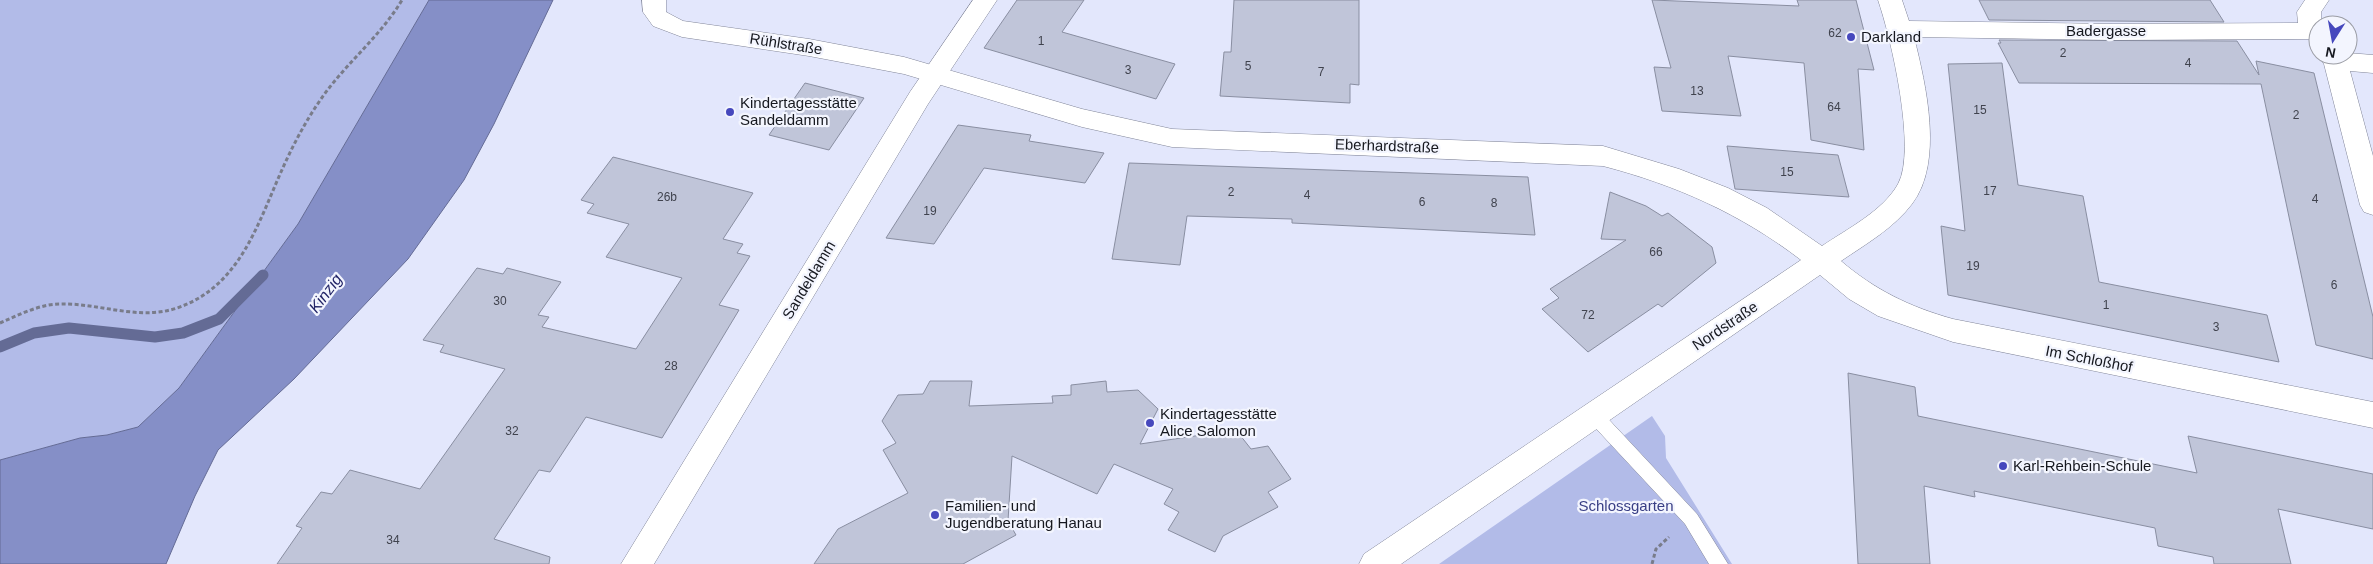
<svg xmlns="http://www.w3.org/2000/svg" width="2373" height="564" viewBox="0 0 2373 564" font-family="Helvetica,sans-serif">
  <rect width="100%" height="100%" fill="#e3e7fc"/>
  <path fill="#b2bbe8" d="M0,0H429L298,224L179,388L138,427L107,435L80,438L0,460Z
    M1652,416L1665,436L1666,458L1732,564H1439Z"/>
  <path fill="#858fc7" stroke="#646b95" d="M429,0H553L494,124L464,180L408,259L294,379L218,450L195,496L166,564H0V460L80,438L107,435L138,427L179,388L298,224Z"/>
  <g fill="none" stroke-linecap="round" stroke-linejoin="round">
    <path stroke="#646b95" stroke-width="11" d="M0,347L34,333L69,328L155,337L183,333L219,319L263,275"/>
  </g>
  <path fill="#c0c5d9" stroke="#898ea1" d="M1017,0H1084L1062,32L1175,64L1156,99L984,48Z
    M1234,0H1359V85L1350,84V103L1220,96L1224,52H1231Z
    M1652,0L1799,6L1797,0H1856L1874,70L1858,69L1864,150L1811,140L1804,63L1728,56L1741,116L1662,111L1654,67L1671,68Z
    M1979,0H2210L2224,22L1989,20Z
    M1999,40L2237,41L2259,75L2256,61L2314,73L2373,317V359L2316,345L2261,84L2019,83L1998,43H2001Z
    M2002,63L2018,185L2083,196L2099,282L2267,315L2279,362L1948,295L1941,226L1965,231L1948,64Z
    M805,83L864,98L829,150L769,135Z
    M958,125L1031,135L1029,141L1104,153L1085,183L984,168L934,244L886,238Z
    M1727,146L1838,155L1849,197L1735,189Z
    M613,157L753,193L723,239L743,244L737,253L750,256L719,305L739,310L662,438L586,417L550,472L539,470L494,539L550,557L549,564H277L302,528L296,526L321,492L332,494L350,470L420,489L505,369L440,352L444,345L423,340L477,268L503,274L507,268L561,282L538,315L549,317L542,327L636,349L682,278L606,257L629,224L587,213L594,204L581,200Z
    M1129,163L1528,177L1535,235L1292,223V219L1187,216L1180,265L1112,259Z
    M1610,192L1646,206L1662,216L1668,213L1712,247L1716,263L1662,307L1658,304L1588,352L1542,309L1559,298L1550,289L1626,240L1601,239Z
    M1848,373L1915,387L1918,416L2197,473L2188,436L2373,474V529L2278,509L2291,564H2214L2213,557L2158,546L2155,528L1974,491L1975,497L1924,486L1930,564H1858Z
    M930,381H972L969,406L1053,403L1052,396L1071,395V385L1106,381L1107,392L1138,390L1158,409L1140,444L1236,430L1251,449L1268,446L1291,479L1268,492L1278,507L1223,536L1215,552L1168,530L1179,512L1164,504L1173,489L1114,464L1097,494L1012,456L1008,521L1016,535L963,564H814L838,529L908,493L883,450L896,443L882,421L898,395L923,394Z"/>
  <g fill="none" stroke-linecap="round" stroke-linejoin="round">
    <defs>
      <path id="lane" d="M1594,408L1600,410L1697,514L1728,564H1709L1685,524L1588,420L1586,415L1588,410Z"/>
      <path id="street" d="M642,0H666V12L683,21L809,39L904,57L1082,109L1172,129L1603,146L1679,169L1728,188L1767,208L1822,246C1847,229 1883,211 1898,184C1917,150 1891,37 1878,0H1902L1909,21L2113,24L2298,23L2297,12L2305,0H2329L2321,12V25H2318V37L2310,39L2113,40L1914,37C1926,85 1944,162 1912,204C1894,228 1866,244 1841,261C1875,290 1910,307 1953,319L2373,402V428L1953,342L1878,316L1849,299L1820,275L1401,564H1359L1364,554L1801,260C1741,214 1676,185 1603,166L1172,147L1082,127L904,74L809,56L682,37L653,26L643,12Z
        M2348,53L2373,55V73L2350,71L2373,156V215L2364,212L2360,205L2324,64L2318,55Z"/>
      <path id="secondary" d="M973,0H997L928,104L654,564H621L910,92Z"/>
    </defs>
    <use href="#lane" stroke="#818598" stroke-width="1"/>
    <use href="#street" stroke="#818598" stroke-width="1"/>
    <use href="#secondary" stroke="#818598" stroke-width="1"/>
    <path stroke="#797c8a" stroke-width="3" stroke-dasharray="4 2.5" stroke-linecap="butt" d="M0,323C19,315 39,304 61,304C99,303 139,321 177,308C239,287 257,226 281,172C292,147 305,122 321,99C345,64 380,37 402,0
      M1652,564L1656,549L1669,537"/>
    <use href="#lane" fill="#fff" fill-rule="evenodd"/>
    <use href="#street" fill="#fff" fill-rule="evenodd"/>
    <use href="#secondary" fill="#fff" fill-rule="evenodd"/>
  </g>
  <g fill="#4648bd" stroke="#f3f5fe" stroke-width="2">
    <circle cx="1851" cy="37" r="5"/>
    <circle cx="730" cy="112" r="5"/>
    <circle cx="1150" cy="423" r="5"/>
    <circle cx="2003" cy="466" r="5"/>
    <circle cx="935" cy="515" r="5"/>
  </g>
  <g text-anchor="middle" stroke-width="4.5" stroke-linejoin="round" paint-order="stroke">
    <g font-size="12" fill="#40434e">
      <text x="1835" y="37">62</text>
      <text x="1041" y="45">1</text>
      <text x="2063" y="57">2</text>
      <text x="2188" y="67">4</text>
      <text x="1248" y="70">5</text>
      <text x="1128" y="74">3</text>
      <text x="1321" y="76">7</text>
      <text x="1697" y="95">13</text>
      <text x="1834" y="111">64</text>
      <text x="1980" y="114">15</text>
      <text x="2296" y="119">2</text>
      <text x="1787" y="176">15</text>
      <text x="1990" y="195">17</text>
      <text x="1231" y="196">2</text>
      <text x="1307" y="199">4</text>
      <text x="667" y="201">26b</text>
      <text x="2315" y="203">4</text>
      <text x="1422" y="206">6</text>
      <text x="1494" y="207">8</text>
      <text x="930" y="215">19</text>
      <text x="1656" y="256">66</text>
      <text x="1973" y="270">19</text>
      <text x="2334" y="289">6</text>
      <text x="500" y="305">30</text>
      <text x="2106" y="309">1</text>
      <text x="1588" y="319">72</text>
      <text x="2216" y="331">3</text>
      <text x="671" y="370">28</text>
      <text x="512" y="435">32</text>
      <text x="393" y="544">34</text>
    </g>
    <g font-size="15" fill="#16181f" stroke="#f3f5fe">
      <text x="2106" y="36">Badergasse</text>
      <text transform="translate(786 44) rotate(9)" y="5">Rühlstraße</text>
      <text transform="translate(1387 146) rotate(2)" y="5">Eberhardstraße</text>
      <text transform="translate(809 280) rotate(-59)" y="5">Sandeldamm</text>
      <text transform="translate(1725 326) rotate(-34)" y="5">Nordstraße</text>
      <text transform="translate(2089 359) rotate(11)" y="5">Im Schloßhof</text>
    </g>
    <g font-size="15" fill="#16181f" stroke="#f3f5fe" text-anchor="start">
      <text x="1861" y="42">Darkland</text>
      <text x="740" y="108">Kindertagesstätte<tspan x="740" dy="17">Sandeldamm</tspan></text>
      <text x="1160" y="419">Kindertagesstätte<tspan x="1160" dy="17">Alice Salomon</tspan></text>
      <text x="2013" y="471">Karl-Rehbein-Schule</text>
      <text x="945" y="511">Familien- und<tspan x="945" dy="17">Jugendberatung Hanau</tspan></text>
    </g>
    <g font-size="15" fill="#393f85" stroke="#f3f5fe">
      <text x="1626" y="511">Schlossgarten</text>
    </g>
    <g font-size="16" font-style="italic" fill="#222467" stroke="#f3f5fe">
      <text transform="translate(325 293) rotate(-53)" y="6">Kinzig</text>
    </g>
  </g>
  <g transform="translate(2333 40) rotate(191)"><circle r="24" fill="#f3f5fe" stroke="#9b9da5"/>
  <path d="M0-4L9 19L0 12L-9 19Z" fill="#4648bd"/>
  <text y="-8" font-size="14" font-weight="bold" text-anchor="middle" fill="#16181f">N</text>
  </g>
</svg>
